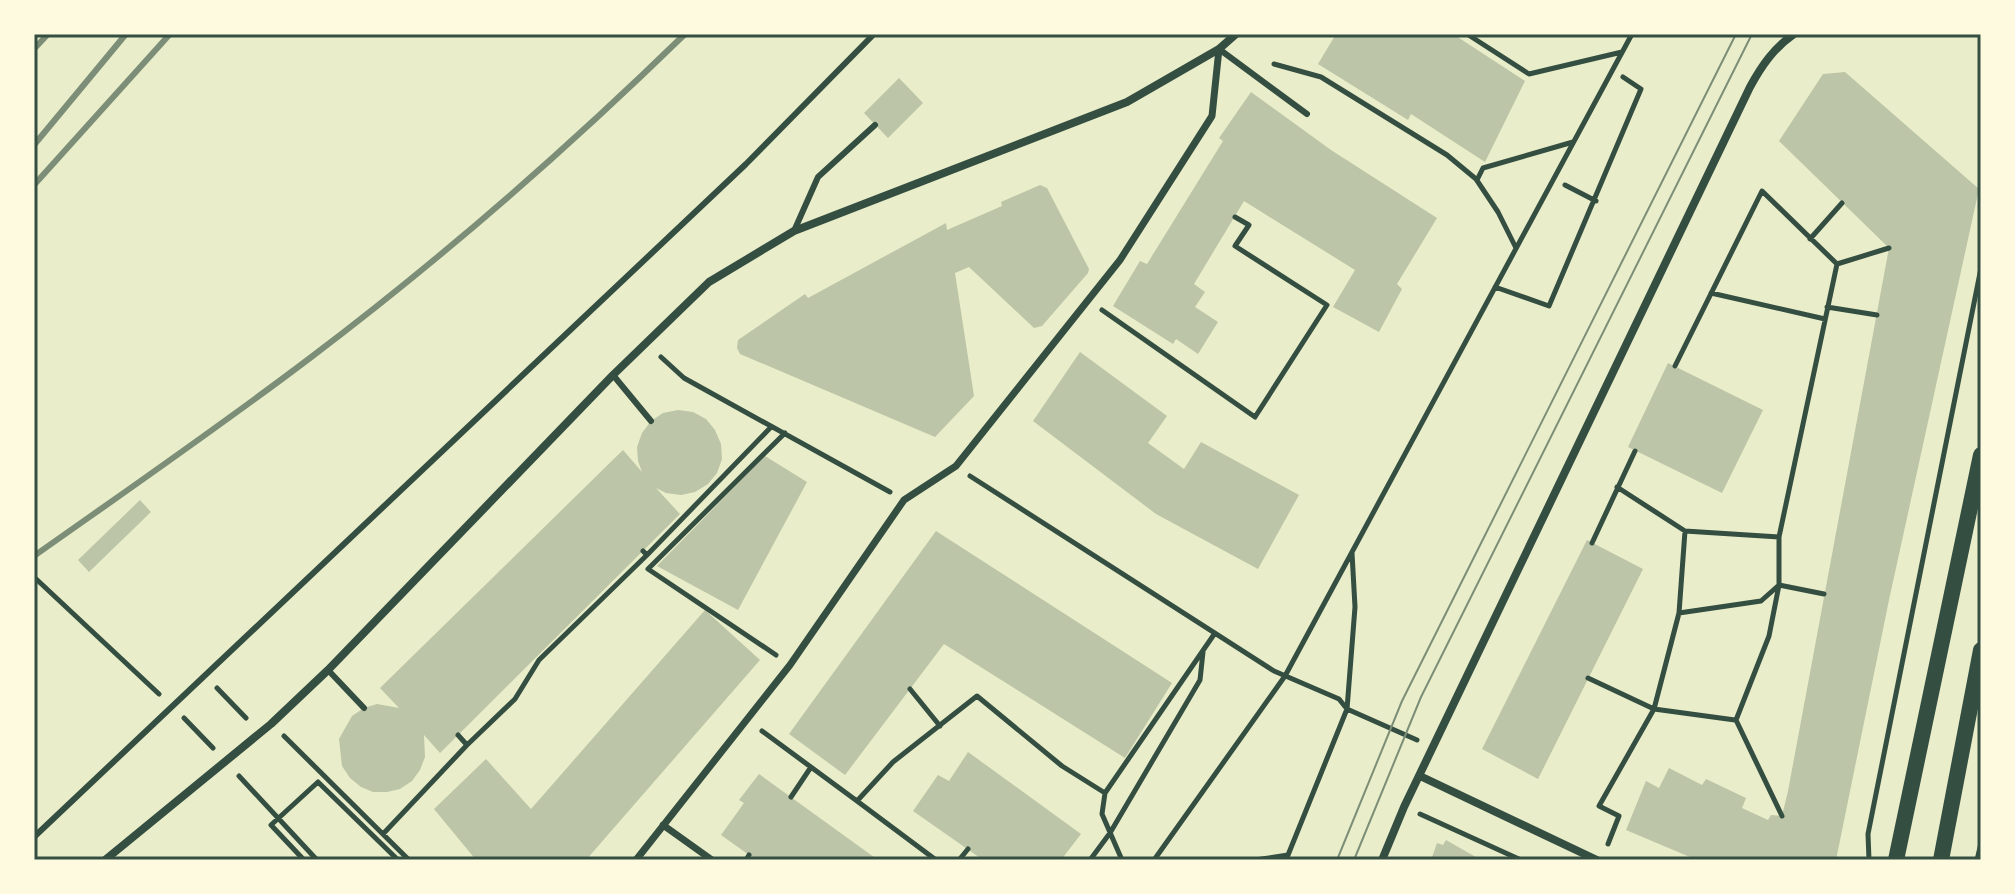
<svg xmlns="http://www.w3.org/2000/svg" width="2015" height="894" viewBox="0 0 2015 894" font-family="Manrope,sans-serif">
  <rect width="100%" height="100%" fill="#e9edc9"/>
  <path fill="#bcc5a7" d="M1336,34H1453L1525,81L1485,162L1411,114L1408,120L1318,64Z
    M1845,72L1979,189L1889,600L1836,860H1697L1626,830L1646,781L1659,788L1669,768L1702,785L1706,779L1746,798L1742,808L1768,820L1771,815L1782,816L1788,791L1889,248L1779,141L1823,74Z
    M899,78L923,103L888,138L864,113Z
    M1251,92L1331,150L1437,218L1397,284L1402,289L1379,332L1333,307L1355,270L1244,201L1194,284L1205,292L1195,307L1218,322L1198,354L1176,339L1173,344L1113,306L1140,261L1147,264L1223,141L1219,138Z
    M1040,185L1047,188L1089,269L1088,273L1042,326L1034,328L969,267L955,273L974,396L935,437L740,354L737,348L738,340L805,294L808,298L946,223L947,230L1002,206L1001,202Z
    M1080,352L1167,416L1148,443L1184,469L1201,442L1299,495L1258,569L1156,514L1033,421Z
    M1668,363L1763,410L1722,493L1628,447Z
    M678,410L693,412L706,419L715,430L721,444L722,459L717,473L708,484L695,492L681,495L666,493L656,488L680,514L440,753L424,735L425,757L420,770L412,781L400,789L387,792H373L361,787L350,778L342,766L339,739L352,716L364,708L377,704L399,708L380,688L623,450L642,472L638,461L637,447L642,433L651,421L663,413Z
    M765,456L807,482L738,610L657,566Z
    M140,500L151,512L89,572L78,560Z
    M936,531L1172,683L1125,758L944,644L845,775L789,734Z
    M1587,540L1643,569L1538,779L1482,749Z
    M705,610L760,660L586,860H476L434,809L486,759L531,809Z
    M968,752L1081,834L1061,860H983L913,811L938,775L949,781Z
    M759,774L878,860H756L721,835L744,803L739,800Z
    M1446,840L1481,860H1431L1437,843L1443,845Z"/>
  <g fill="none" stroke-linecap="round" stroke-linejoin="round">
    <path stroke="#344e41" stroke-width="5" d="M1467,34L1529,74L1622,52
      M1274,64L1321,77L1447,155L1476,179L1498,212L1516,248
      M1477,180L1483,168L1573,142
      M1565,185L1596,201
      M1810,239L1842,203
      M1837,264L1889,248
      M1495,287L1549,306L1641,89L1623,77
      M1711,293L1825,319
      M1827,307L1877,315
      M1102,310L1255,417L1327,305L1235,246L1249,225L1235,217
      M661,357L684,378L890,492
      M1675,366L1762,191L1837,264L1779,537V585L1769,636L1736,720L1782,816
      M970,476L1274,671L1339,699L1347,709L1417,740
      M1617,487L1685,531L1779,537
      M1592,543L1635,451
      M643,551L647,555L771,427
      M34,577L159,694
      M1679,613L1761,601L1779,585L1824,594
      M776,655L648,569L785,433
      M1588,678L1654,709L1735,720
      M217,688L246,718
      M910,689L940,726
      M184,718L213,748
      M762,731L857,801L893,762L977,696L1062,766L1105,793L1215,633
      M284,736L409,860
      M467,745L515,699L539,660L647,555
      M239,776L317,860
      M1105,793L1102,814L1122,860
      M791,797L811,767
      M857,801L936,860
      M1420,814L1521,860
      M383,834L467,745L458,735
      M1608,844L1619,816L1599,806L1654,709L1679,613L1685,531
      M304,860L271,825L318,782L398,860
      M746,860L749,855
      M959,860L968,849
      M1090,860L1110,833L1200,680L1203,652
      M1154,860L1285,676L1632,34
      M1255,860L1288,855
      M1286,860L1347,709L1355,607L1352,553
      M1869,860L1868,834L1981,268
      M1977,860L1981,843"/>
    <path stroke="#344e41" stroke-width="6" d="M1219,49L1307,114
      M794,231L818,177L875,125
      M613,375L651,421
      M328,670L364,708
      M34,837L746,164L874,34"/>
    <path stroke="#344e41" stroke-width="7" d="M663,825L712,860
      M636,860L790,665L904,500L956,466L1120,260L1212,116L1219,49"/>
    <path stroke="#344e41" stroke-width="8" d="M1420,776L1597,860
      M105,860L271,724L328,670L613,375L709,282L794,231L1127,102L1219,49L1236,34
      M1382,860L1404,807L1750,87C1762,65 1774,48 1794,34"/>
    <path stroke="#344e41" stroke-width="16" d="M1896,860L1981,455
      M1941,860L1981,650"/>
    <path stroke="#7c8e77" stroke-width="2" d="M1337,860L1402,701L1736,34
      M1354,860L1421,697L1752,34"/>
    <path stroke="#7c8e77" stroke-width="6" d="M34,49L48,34
      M34,145L126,34
      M34,185L170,34
      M34,556C126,491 219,427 310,358C441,259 567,149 685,34"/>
  </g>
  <rect width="2015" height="894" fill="none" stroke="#fefae0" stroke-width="72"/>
  <rect x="36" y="36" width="1943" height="822" fill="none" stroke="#344e41" stroke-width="3"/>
</svg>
